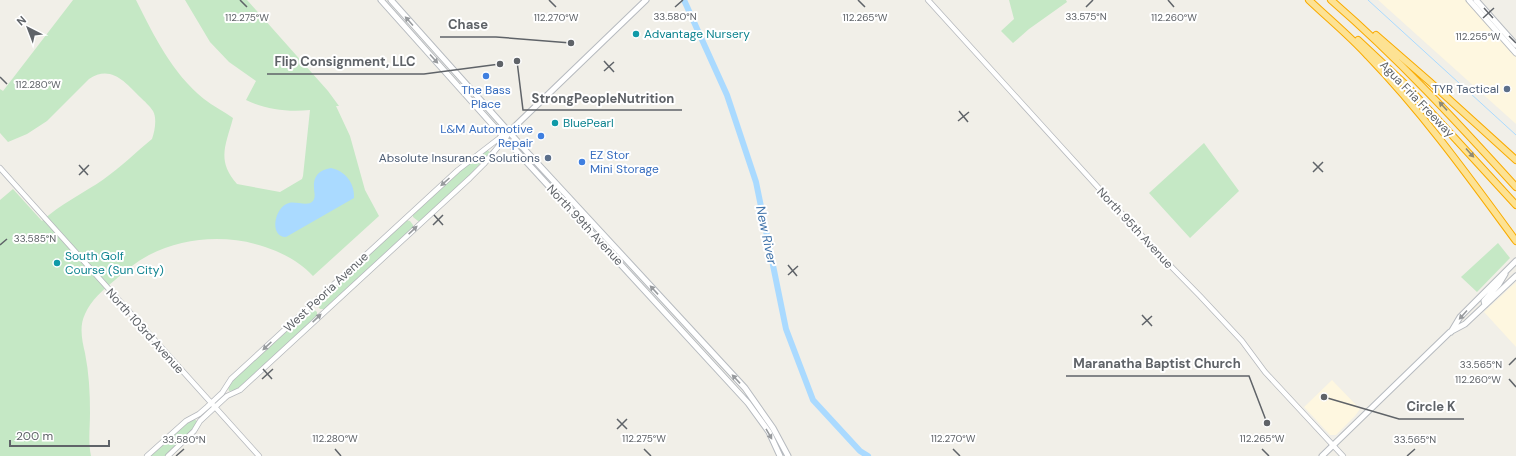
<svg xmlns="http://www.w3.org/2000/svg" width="1516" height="456" viewBox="0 0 1516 456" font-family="'DM Sans',sans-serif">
  <rect width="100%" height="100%" fill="#f1efe8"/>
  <path fill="#fef7e0" d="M1378,0H1467L1516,56V124Z
    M1516,282V347L1484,312Z
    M1332,380L1360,409L1355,416L1336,435H1330L1304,407Z"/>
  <path fill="#c5e8c5" d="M73,0H136C154,36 172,73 204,99C213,106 223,111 233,118C226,145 216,160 237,184L280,192L302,179L303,176L310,110C288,112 267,110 246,100L256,81L229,62L210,42L185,0H247L328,91L339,106H336L350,136L365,190L379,216L313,276C303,265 290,257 276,251C236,234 188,235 149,255C136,262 125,271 115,280C103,290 91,300 85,314C79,326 82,341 85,353C89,373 90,393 90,413C90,428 88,442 91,456H0V200L13,189L42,221C60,204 84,193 104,179C121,167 136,152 152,139C155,131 157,118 153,111C150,106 144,101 140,97C126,83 111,64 89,79L47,121L27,134L8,142L0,133V89L3,91Z
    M1009,0H1066L1067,2L1029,29L1013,43L1001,31L1014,19Z
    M1204,143L1239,191L1190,238L1149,193Z
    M487,150L490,152L489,154L467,178L420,221H418L413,217V214L458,172Z
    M406,220L410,221L413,225V228L324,309H320L317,305V302Z
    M1498,243L1510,258L1477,292L1461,277Z
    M312,308L317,312V316L240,387L236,390L229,391L228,387L232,381Z
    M194,419L197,421L191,432L165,456H150L187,422Z"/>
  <path fill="#aadaff" d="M331,168C345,171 355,183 354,198L286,237C269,237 274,207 289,203C296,201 308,207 313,201C316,197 314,192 314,188C313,176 319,170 331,168Z"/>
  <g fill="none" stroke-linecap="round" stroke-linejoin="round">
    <path stroke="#aadaff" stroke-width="1" d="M1368,0L1516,135"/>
    <path stroke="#aadaff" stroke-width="6" d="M684,0L727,95L756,182L786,329L813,400L860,451L868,456"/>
    <defs>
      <path id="tertiary" d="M928,0L1154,249L1200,296L1242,341L1265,372L1343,456
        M0,168L259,456
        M147,456L186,421L199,414L207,407L222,393L231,379L458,170L502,136L509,132
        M168,456L194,431L200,421L214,408L227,396L240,390L470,178L484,164L507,136"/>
      <path id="secondary" d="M381,0L499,132L748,403L769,432L780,456
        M391,0L526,151L745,388L773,428L788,456
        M1469,0L1516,53
        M1476,0L1516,45
        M509,132L646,0
        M1485,305L1484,301L1499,284L1505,274
        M1451,332L1460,317L1516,261
        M1322,456L1450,332L1465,324L1516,276"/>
      <path id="motorway" d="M1309,0C1329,19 1350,36 1368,56C1423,113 1469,177 1516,241
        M1331,0C1398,58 1457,122 1516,187
        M1376,35L1430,82L1516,160
        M1358,40L1407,86L1516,205"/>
    </defs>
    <use href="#tertiary" stroke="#b5b8bc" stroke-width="6"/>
    <use href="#secondary" stroke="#b6babf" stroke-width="7"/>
    <use href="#motorway" stroke="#f9ab00" stroke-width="8"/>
    <use href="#tertiary" stroke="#fff" stroke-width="4.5"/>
    <use href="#secondary" stroke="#fff" stroke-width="5"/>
    <use href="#motorway" stroke="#fde293" stroke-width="6"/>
  </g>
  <defs><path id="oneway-solid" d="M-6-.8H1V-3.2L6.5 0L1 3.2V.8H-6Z"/></defs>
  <g fill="#979a9d">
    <use href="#oneway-solid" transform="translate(409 21) rotate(-132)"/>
    <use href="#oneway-solid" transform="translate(434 59) rotate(48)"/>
    <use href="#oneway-solid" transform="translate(445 182) rotate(138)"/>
    <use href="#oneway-solid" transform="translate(413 230) rotate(-43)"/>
    <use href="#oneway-solid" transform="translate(654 290) rotate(-133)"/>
    <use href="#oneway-solid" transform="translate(1463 315) rotate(132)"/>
    <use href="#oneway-solid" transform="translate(317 318) rotate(-43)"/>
    <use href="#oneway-solid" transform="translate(267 346) rotate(137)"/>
    <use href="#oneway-solid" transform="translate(736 379) rotate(-133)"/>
    <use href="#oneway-solid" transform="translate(769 434) rotate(60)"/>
  </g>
  <g fill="#8e8975">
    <use href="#oneway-solid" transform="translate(1443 106) rotate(-133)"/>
    <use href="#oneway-solid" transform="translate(1470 153) rotate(48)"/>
  </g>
  <path fill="none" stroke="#5f6368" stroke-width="1.5" d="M240,0L247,7M549,0L556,7M858,0L865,7M1168,0L1174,7M675,7L683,0M1086,7L1093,0M1484,8L1493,18M1483,18L1494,8M1509,36L1516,43M604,61L614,72M604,71L614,62M0,77L7,84M959,111L968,122M958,121L969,112M1313,162L1323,172M79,165L88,175M1313,172L1323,162M79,175L89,165M434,215L443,225M433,225L443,215M0,245L7,239M788,265L797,276M788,275L798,266M1142,315L1152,326M1142,325L1152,316M1509,365L1516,358M263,369L272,379M262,379L273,369M1509,379L1516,387M617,419L627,429M617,429L627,419M335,449L341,456M644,449L651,456M953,449L960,456M1262,449L1269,456M176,456L184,449M1407,456L1415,449"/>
  <g fill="#0f9aa8" stroke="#fff" stroke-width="1.5">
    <circle cx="636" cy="34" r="4"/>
    <circle cx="555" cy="123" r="4"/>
    <circle cx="57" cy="263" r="4"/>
  </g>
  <g fill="#3f7fe0" stroke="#fff" stroke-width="1.5">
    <circle cx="486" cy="76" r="4"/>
    <circle cx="541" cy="136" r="4"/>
    <circle cx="582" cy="162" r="4"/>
  </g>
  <g fill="#5c6f8a" stroke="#fff" stroke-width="1.5">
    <circle cx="1507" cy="89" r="4"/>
    <circle cx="548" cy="158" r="4"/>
  </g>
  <g text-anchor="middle" stroke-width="4" stroke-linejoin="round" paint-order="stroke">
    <g font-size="12" fill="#0d838f" stroke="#fff" text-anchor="start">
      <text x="644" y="38">Advantage Nursery</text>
      <text x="563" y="127">BluePearl</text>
      <text x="65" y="260">South Golf<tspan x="65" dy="14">Course (Sun City)</tspan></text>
    </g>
    <g font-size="12" fill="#4e5e75" stroke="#fff" text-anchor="end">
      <text x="1499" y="93">TYR Tactical</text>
      <text x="540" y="162">Absolute Insurance Solutions</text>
    </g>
    <g font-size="12" fill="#366cbe" stroke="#fff">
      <text x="486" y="94">The Bass<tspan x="486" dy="14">Place</tspan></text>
      <text x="533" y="133" text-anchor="end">L&amp;M Automotive<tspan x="533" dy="14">Repair</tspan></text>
      <text x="590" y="159" text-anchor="start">EZ Stor<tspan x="590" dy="14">Mini Storage</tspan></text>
    </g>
    <g font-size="12" fill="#5f6368" stroke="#fff">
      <text transform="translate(1417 99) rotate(46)" y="4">Agua Fria Freeway</text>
      <text transform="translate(585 225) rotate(47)" y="4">North 99th Avenue</text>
      <text transform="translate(1135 228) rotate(47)" y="4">North 95th Avenue</text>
      <text transform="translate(326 292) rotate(-43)" y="4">West Peoria Avenue</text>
      <text transform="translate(145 331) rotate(48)" y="4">North 103rd Avenue</text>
    </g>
    <g font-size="13" font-style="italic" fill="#4174aa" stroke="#fff">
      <text transform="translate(767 235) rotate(78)" y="5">New River</text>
    </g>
  </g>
  <g font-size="10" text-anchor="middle" fill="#5f6368" stroke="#fff" stroke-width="4" stroke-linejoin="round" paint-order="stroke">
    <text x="675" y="20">33.580°N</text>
    <text x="1086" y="20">33.575°N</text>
    <text x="247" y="21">112.275°W</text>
    <text x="556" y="21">112.270°W</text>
    <text x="865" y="21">112.265°W</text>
    <text x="1174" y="21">112.260°W</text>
    <text x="1478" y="40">112.255°W</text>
    <text x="38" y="88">112.280°W</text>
    <text x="35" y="242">33.585°N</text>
    <text x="1481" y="368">33.565°N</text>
    <text x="1478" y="383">112.260°W</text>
    <text x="335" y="442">112.280°W</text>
    <text x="644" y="442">112.275°W</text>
    <text x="953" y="442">112.270°W</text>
    <text x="1262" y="442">112.265°W</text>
    <text x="184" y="443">33.580°N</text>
    <text x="1415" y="443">33.565°N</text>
  </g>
  <path fill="none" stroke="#5f6368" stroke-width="1.5" d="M571 43L496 37H440M500 64L424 74H267M517 61L523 110H682M1267 423L1249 376H1066M1324 397L1399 419H1464"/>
  <g fill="#5f6368" stroke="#fff" stroke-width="1.5">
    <circle cx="571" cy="43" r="4"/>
    <circle cx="500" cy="64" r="4"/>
    <circle cx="517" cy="61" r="4"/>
    <circle cx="1267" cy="423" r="4"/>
    <circle cx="1324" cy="397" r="4"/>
  </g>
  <g font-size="13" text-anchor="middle" font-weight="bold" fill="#5f6368" stroke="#fff" stroke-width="4" stroke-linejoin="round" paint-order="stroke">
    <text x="468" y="29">Chase</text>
    <text x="345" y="66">Flip Consignment, LLC</text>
    <text x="603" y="103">StrongPeopleNutrition</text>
    <text x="1157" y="368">Maranatha Baptist Church</text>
    <text x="1431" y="411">Circle K</text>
  </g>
  <g transform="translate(28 28) rotate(318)" stroke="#ffffff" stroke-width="3" paint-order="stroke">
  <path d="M0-3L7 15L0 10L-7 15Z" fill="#5f6368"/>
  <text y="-6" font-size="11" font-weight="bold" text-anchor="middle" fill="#5f6368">N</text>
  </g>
  <path d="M10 440v6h99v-6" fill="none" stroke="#5f6368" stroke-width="2"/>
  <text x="16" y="440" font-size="12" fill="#5f6368" stroke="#ffffff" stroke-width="3" paint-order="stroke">200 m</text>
</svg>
